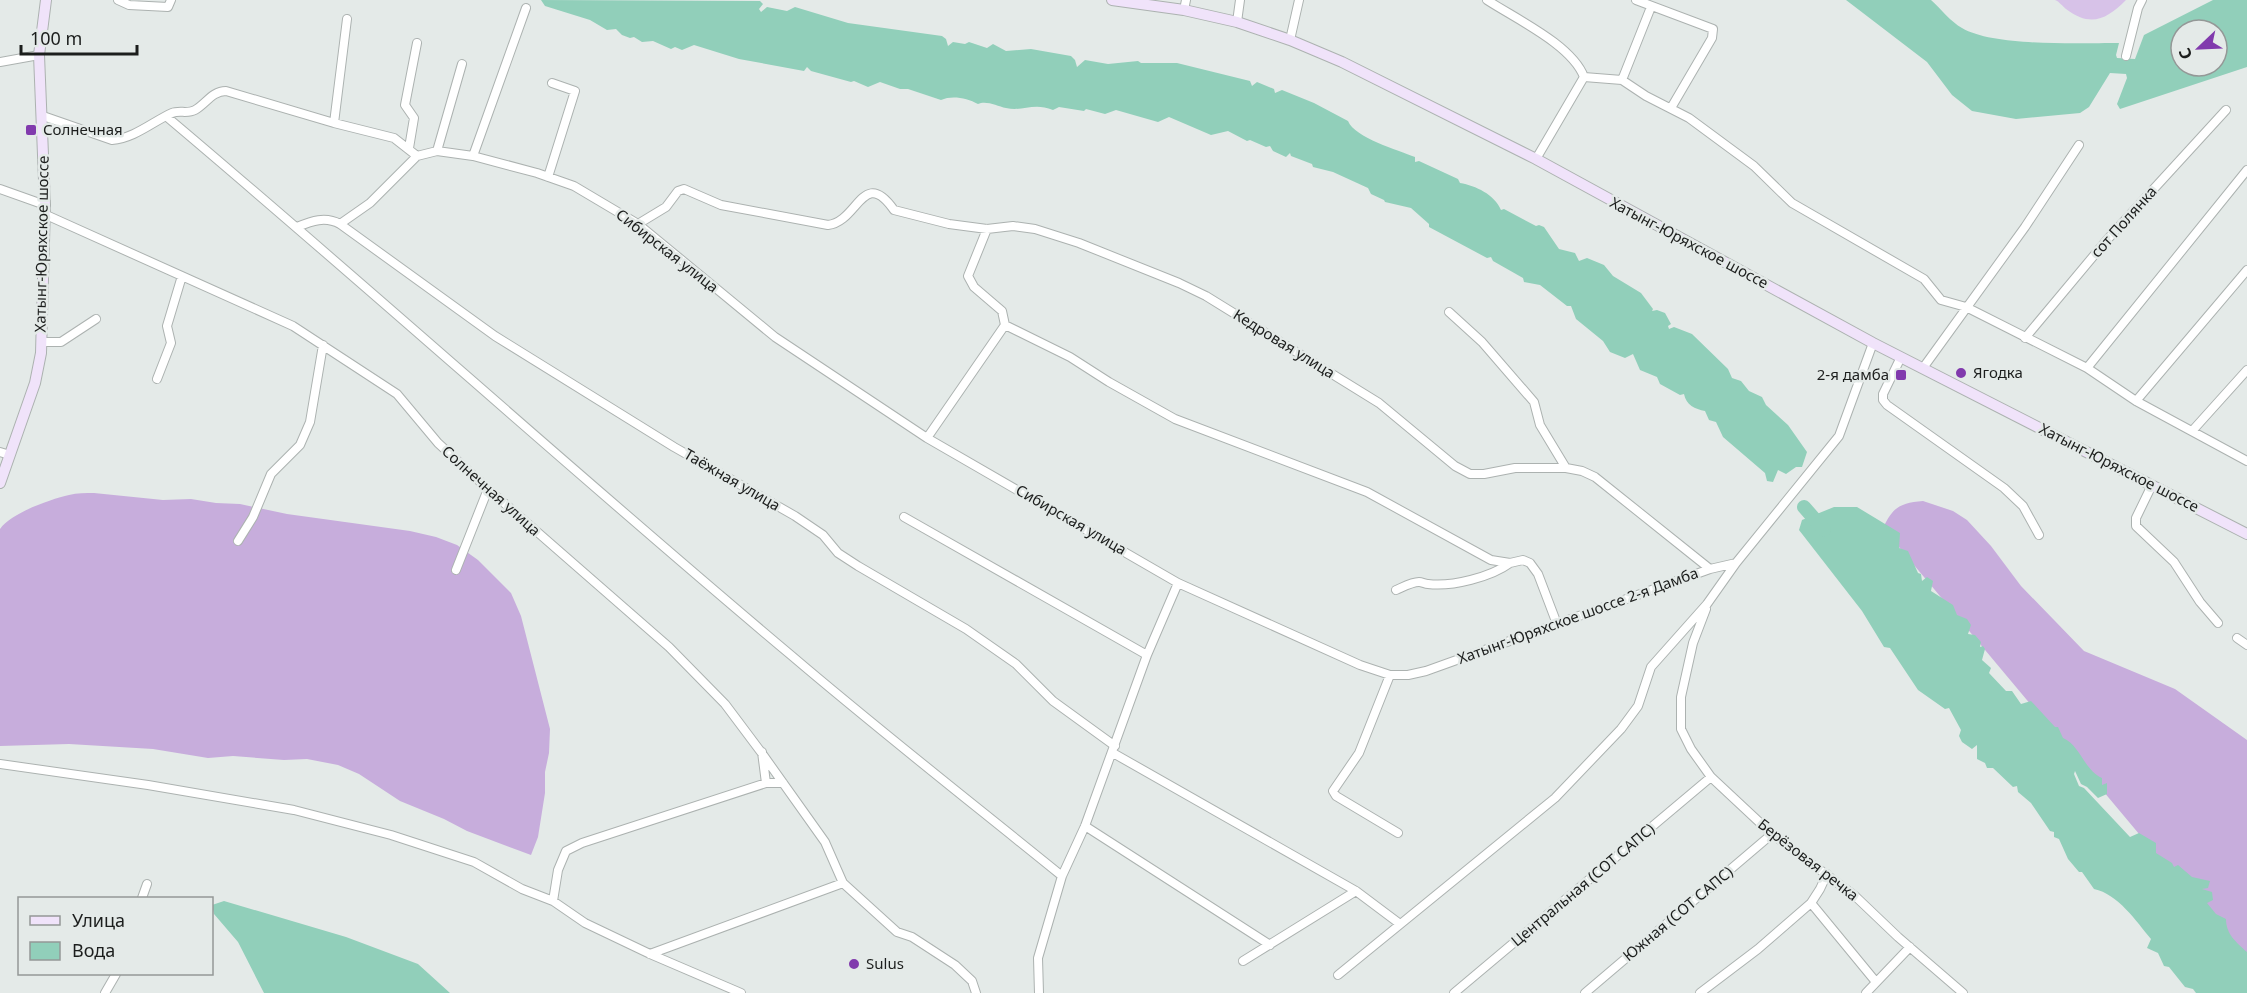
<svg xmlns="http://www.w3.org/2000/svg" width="2247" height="993" viewBox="0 0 2247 993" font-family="'Noto Sans',sans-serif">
  <rect width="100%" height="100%" fill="#e4eae8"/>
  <path fill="#d7c2e8" d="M2055,0H2126C2107,19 2091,28 2066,9C2062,6 2060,2 2055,0Z"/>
  <path fill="#c7addc" d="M94,493L163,500L191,499L216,503L240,504L287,514L410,531L436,537L457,545L478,560L511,593L521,616L550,729L549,753L545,772V793L538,837L531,855L467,831L444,819L400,801L359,774L338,765L307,759L284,760L233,756L208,758L153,749L69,744L0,746V529C11,513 51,499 69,495C77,493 86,493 94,493Z
    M1923,501L1953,511L1967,520L1991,546L2021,586L2084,651L2175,689L2247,740V963L1883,528C1893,507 1900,503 1923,501Z"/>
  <path fill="#91cfba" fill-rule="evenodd" d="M541,0L760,1L763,4L759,9L761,12L767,7L787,11L795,7L848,23L942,36L946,39L948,46L953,42L965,44L969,42L987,48L993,44L1006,51L1031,49L1071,56L1075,60L1077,67L1085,60L1108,64L1138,61L1141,63H1177L1250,81L1252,86L1257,82L1274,89L1275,93L1282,90L1314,103L1348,121C1355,138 1398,150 1415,157V162L1419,161L1458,179L1460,183C1476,186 1494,194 1501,210L1504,209L1536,226L1539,225L1544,227L1559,249L1575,253L1579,261L1587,258L1604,265L1613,276L1641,293L1653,309L1652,311L1657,310L1665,313L1671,324L1668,326L1669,329L1674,327L1692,334L1728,369L1732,378L1741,381L1749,391L1762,397L1766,405L1788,425L1807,452L1802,467H1796L1786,474L1778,470L1773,482L1767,481L1765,473L1723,437L1716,422L1709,420L1705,411C1695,409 1686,405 1684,394L1680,395L1660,384L1657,377L1640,370L1633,354L1625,358L1610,352L1603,341L1576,319L1571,306H1567L1540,285L1524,282L1523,278L1493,261L1491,257L1487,258L1429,227V224L1411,208L1385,202L1384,200L1371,194L1368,188L1333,172L1313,167L1312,164L1291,156L1290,153L1286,157L1273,151L1270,146L1266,147L1250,140L1247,141L1228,131L1211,135L1169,117L1158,122L1116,110L1105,114L1086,109L1084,111L1059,107L1053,110C1033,102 1023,112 1006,108C997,106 986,100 978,104C967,98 952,95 941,100L908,89H900L880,82L868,87L854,81L851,82L811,71L807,67L804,71L739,59L694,45L682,50L675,47L671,49L653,41L642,42L634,37L630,38L622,35L616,29L607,30L590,20L545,6Z
    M1846,0H1931C1941,9 1951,22 1962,28C1994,47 2081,43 2119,43L2116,55L2117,58L2135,59L2144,35L2213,0H2247V67L2120,109L2117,104L2127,78L2126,74L2110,73L2089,107L2080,113L2016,119L1972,111L1952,95L1927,62ZM2181,30H2217V66H2181Z
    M1834,507H1857L1900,533L1899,548L1908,551L1918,573L1921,574L1922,581L1927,577L1933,581L1931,591L1953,605L1957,615L1967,619L1971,625L1968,634L1975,635L1981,642L1980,647L1983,646L1985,649L1982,660L1991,668L1989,673L2006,691H2012L2021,704L2031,701L2055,727H2058L2063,738C2080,745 2084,770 2102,778V785L2107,783V794L2098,798L2087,787L2081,784L2075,771L2074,774L2079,786L2084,788L2130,837L2139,833L2156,843V853L2172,863L2174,867L2178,865L2192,877L2210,881L2208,888L2202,889L2212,892L2213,900L2207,903L2216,914L2226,919C2226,934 2236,942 2247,952V993H2196L2193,989L2185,987L2169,967L2164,966L2158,953L2147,948L2151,939C2136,921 2118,894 2094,889L2082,872H2079L2068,859L2059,839L2054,837V832L2050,831L2031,803L2018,792L2017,786L2013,787L1993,768H1987L1985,763L1977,759V745L1972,749L1962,742L1959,736L1961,730L1949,708L1945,709L1918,690L1890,648L1884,647L1862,611L1799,530L1802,520Z
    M224,901L346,937L418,964L450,993H264L238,942L214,914L212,905Z"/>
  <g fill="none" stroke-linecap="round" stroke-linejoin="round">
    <path stroke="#91cfba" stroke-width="14" d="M1804,507L1824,530"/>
    <defs>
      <path id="street" d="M118,0L129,5L168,7L171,0
        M1487,0C1516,19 1572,45 1584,77
        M1636,0L1713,29L1712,38L1671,108
        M1184,10L1186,0
        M1237,22L1240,0
        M1290,40L1299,0
        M2126,56L2138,8L2142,0
        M0,62L39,55
        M1622,80L1651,7
        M43,116L112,140C135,138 152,122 172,113C179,110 188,114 195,110C206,104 212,91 226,91L334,123L394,138L417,156L437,151L473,156L537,173L574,186L638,224L775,337L927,438L1178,583L1360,665L1390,675H1408L1426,671L1710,569L1736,563L1839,436L1873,343
        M167,117C377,294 581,479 792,656C880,731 972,803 1062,876
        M334,123L347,19
        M409,148L414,118L405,105L417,43
        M437,151L462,64
        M473,156L526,8
        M1536,159L1584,77L1622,80L1646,96L1689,118L1754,166L1792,203L1924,279L1941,300L1966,307L2087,368L2136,401L2247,461
        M548,177L575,91L552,83
        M0,189L45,205
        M44,214L293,326L397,394L438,443L488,489L669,647L725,704L761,752L825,842L843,883L897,932L912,937L955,965L972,981L976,993
        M340,224L370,203L417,156
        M638,224L666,207L678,191L684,189L721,205L828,225C858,222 863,166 894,210L949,224L987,229L1013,226L1035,229L1079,243L1179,283L1206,296L1379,403L1455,466L1470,474H1484L1515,468H1566
        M297,227C312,221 325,216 340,224L495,336L674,447L795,516L823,535L838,553L858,566L966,629L1016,664L1053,701L1115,746
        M987,229L968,276L974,287L1002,311L1005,325L1070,357L1109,382L1175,419L1367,492L1491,560L1510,563L1523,560L1530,563L1538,574L1557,624
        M1449,312L1482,342L1534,402L1540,425L1566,468L1582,471L1595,477L1710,569
        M2025,338L2106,241L2226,110
        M41,342H61L96,319
        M1901,357L1883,394V400L1887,405L2004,488L2023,506L2039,535
        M1923,368L2025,227L2079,145
        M2087,368L2247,170
        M157,379L171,343L167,326L182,276
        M2136,401L2247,270
        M2193,430L2247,370
        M927,438L1005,325
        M0,452L10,455
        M2152,485L2136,518V526L2174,562L2200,602L2218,623
        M904,517L1147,655
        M238,541L253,517L271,474L300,445L310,422L323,345
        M456,570L488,489
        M1396,590C1403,587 1412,582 1419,582C1422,582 1425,584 1428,584C1452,587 1491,577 1510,563
        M1706,609L1693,643L1681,697V729L1691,749L1711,777L1772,834L1855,896L1898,937L1963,993
        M2237,638L2247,645
        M1390,675L1359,753L1333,791L1336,796L1398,833
        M762,752L766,783
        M1113,753L1356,891L1400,924
        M0,764L148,785L294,810L391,835L474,862L522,889L553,901L585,923L650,954L741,993
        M1085,826L1270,945
        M142,898L147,884
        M553,901L558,870L566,851L582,843L766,783H783
        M1811,903L1876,982
        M650,954L843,883
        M1243,961L1356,891
        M1338,975L1555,798L1621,729L1638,706L1651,667L1707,604L1736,563
        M105,993L116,974
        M1039,993L1038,958L1062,876L1085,826L1147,655L1178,583
        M1454,993L1711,777
        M1585,993L1772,834
        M1700,993L1758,949L1811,903L1820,889L1827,874
        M1866,993L1910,947"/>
      <path id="secondary" d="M1112,0L1184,10L1237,22L1290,40L1342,62L1536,159L1873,343L2247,534
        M0,483L35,383L41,353L45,205L39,55L46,0"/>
    </defs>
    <use href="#street" stroke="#acb2b0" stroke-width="10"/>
    <use href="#secondary" stroke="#acb2b0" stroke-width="12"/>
    <use href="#street" stroke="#fff" stroke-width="8"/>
    <use href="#secondary" stroke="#f0e3fa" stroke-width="10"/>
  </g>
  <g fill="#813aad" stroke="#e4eae8" stroke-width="2">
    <rect x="25" y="124" width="12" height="12" rx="3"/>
    <circle cx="1961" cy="373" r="6"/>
    <rect x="1895" y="369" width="12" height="12" rx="3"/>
    <circle cx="854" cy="964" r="6"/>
  </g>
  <g text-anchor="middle" stroke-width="5" stroke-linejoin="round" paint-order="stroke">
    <g font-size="15" fill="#1c1e1d" stroke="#e4eae8" text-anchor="start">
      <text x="43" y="135">Солнечная</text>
      <text x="1973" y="378">Ягодка</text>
      <text x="1889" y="380" text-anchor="end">2-я дамба</text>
      <text x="866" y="969">Sulus</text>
    </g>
    <g font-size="15" fill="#1c1e1d" stroke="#e4eae8">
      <text transform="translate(2124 222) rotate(-48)" y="5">сот Полянка</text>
      <text transform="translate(1689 243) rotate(28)" y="5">Хатынг-Юряхское шоссе</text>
      <text transform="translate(42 244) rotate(-89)" y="5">Хатынг-Юряхское шоссе</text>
      <text transform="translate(667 251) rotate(38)" y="5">Сибирская улица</text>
      <text transform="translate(1284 344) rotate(32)" y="5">Кедровая улица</text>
      <text transform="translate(2119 468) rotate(27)" y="5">Хатынг-Юряхское шоссе</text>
      <text transform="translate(732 480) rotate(30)" y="5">Таёжная улица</text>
      <text transform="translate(491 491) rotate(42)" y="5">Солнечная улица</text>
      <text transform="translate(1071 520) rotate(30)" y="5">Сибирская улица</text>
      <text transform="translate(1578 616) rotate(-20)" y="5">Хатынг-Юряхское шоссе 2-я Дамба</text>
      <text transform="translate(1808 860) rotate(38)" y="5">Берёзовая речка</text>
      <text transform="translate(1583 885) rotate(-40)" y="5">Центральная (СОТ САПС)</text>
      <text transform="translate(1678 914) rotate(-40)" y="5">Южная (СОТ САПС)</text>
    </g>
  </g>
  <rect x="18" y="897" width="195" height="78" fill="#e4eae8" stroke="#949897" stroke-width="1.5"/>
  <rect x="30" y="916" width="30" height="9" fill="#f0e3fa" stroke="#949897" stroke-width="1.5"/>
  <text x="72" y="927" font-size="18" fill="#1c1e1d">Улица</text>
  <rect x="30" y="942" width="30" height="18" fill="#91cfba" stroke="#949897" stroke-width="1.5"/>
  <text x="72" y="957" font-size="18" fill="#1c1e1d">Вода</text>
  <g transform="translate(2199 48) rotate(247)"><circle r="28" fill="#e4eae8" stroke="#949897" stroke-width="1.5"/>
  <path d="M0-4.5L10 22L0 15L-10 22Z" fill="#813aad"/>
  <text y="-9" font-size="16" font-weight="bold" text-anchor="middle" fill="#1c1e1d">С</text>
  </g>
  <path d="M21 45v9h116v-9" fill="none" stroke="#1c1e1d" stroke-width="3"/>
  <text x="30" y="45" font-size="18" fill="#1c1e1d" stroke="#e4eae8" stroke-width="4.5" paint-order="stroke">100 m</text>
</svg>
